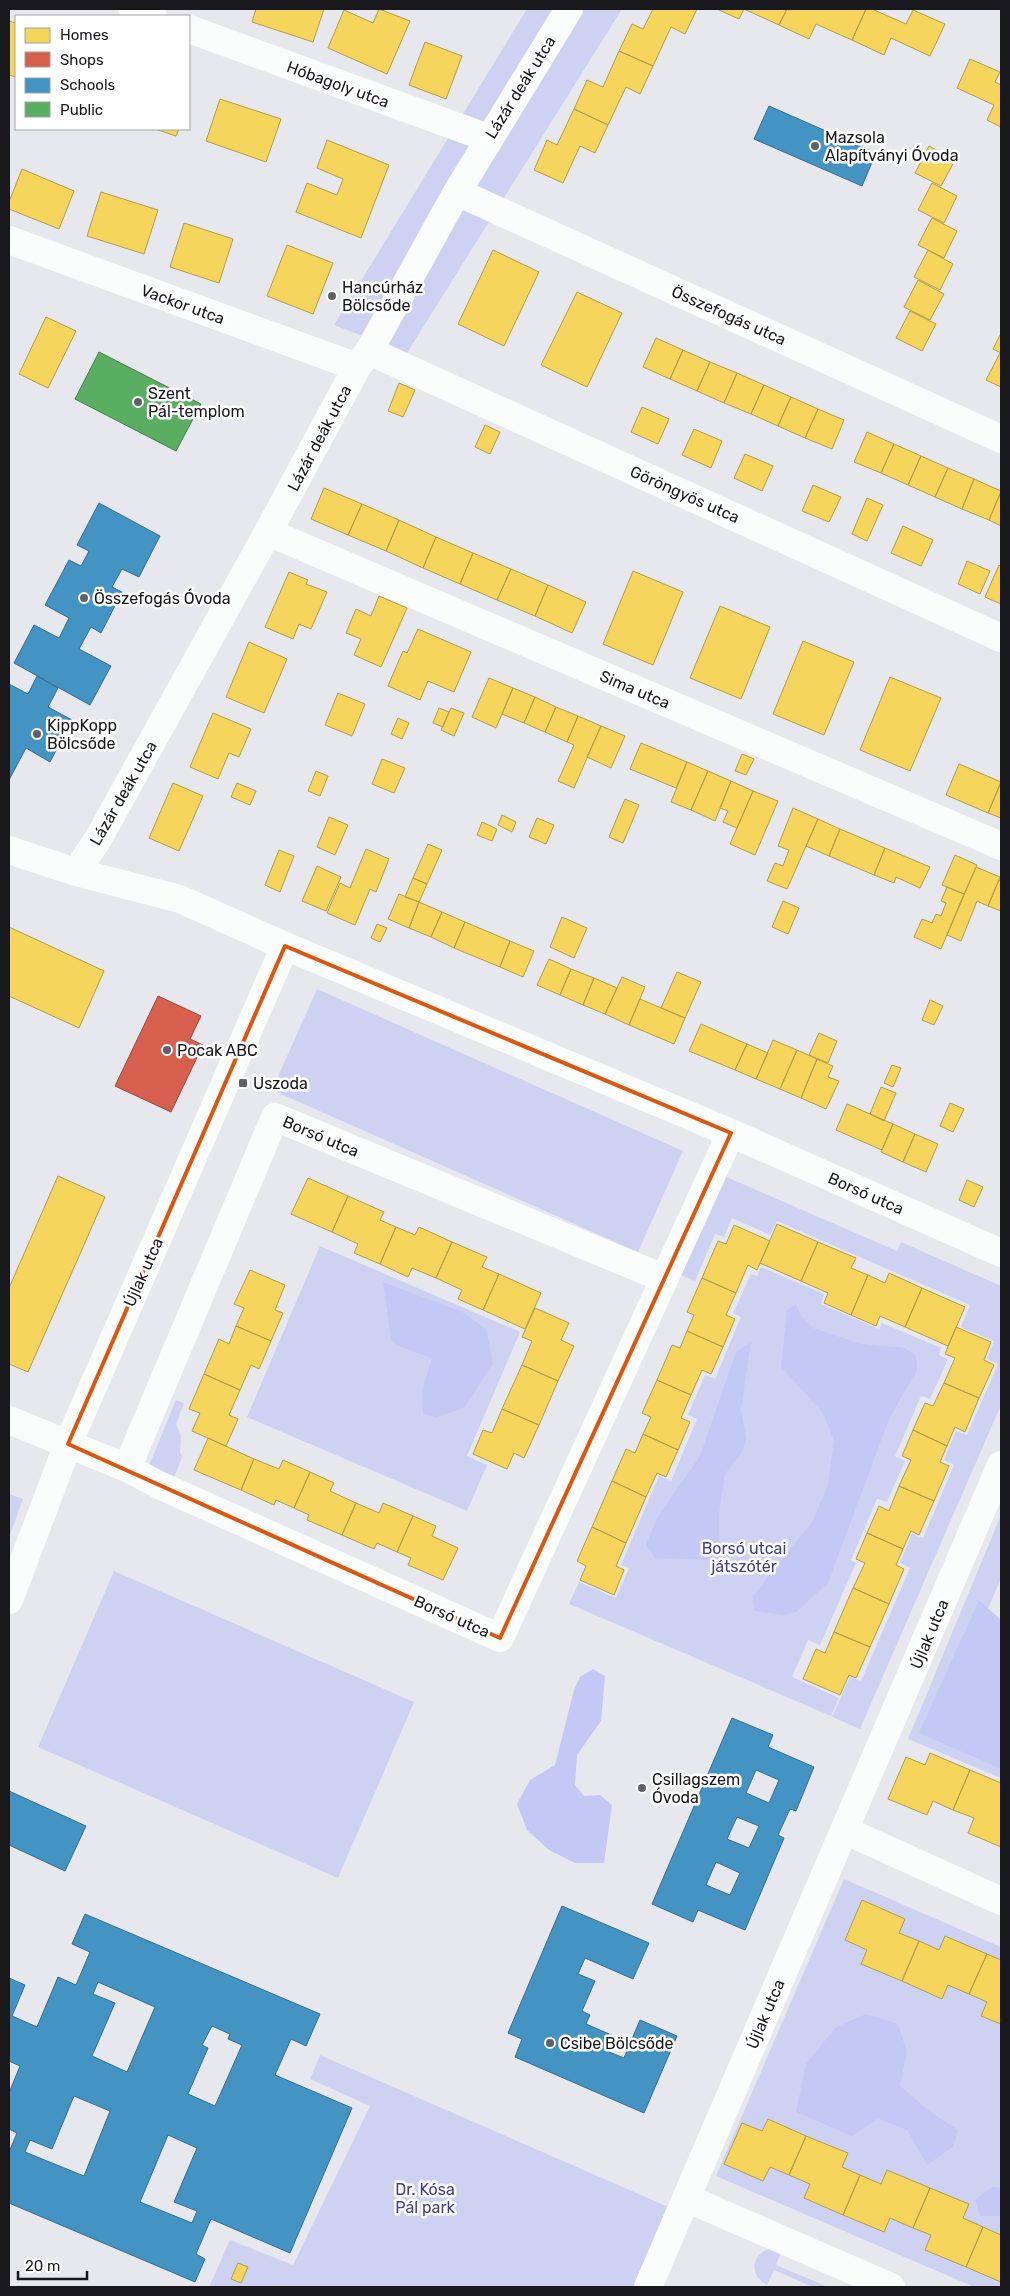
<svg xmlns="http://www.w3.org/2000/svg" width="1010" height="2296" viewBox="0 0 1010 2296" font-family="Rubik,sans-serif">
  <rect width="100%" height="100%" fill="#e6e8ee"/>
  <path fill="#ced2f2" d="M527,9H622L407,353L334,325Z
    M317,989L683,1151L638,1252L272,1090Z
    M724,1176L897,1251L901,1242L1001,1286V1405L860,1729L832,1717L850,1677L861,1681L910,1568L900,1563L912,1534L923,1538L954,1465L944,1460L956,1431L967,1435L998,1364L987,1359L994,1341L961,1327L970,1305L777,1221L770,1235L732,1218L724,1237L715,1234L695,1281L681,1275Z
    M320,1246L520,1332L467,1456L487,1465L467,1511L247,1417Z
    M761,1267L824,1294L821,1304L879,1329L882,1323L941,1348L939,1355L948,1359L930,1399L921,1396L895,1456L905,1461L887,1502L877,1499L851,1560L856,1563L820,1645L808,1640L792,1677L839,1698L831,1716L569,1604L579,1582L616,1598L629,1568L621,1565L659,1476L671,1481L697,1419L688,1415L705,1375L715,1379L741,1317L733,1313L751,1274L757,1276Z
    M176,1400L184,1403L176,1424L181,1437L180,1452L182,1457L173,1480L148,1468Z
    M9,1494L23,1499L9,1538Z
    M1001,1515V1578L945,1711L1001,1735V1778L908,1739Z
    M114,1571L414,1702L338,1878L38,1747Z
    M844,1879L1001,1947V2287H974L716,2176Z
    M320,2055L680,2212L648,2287H209L230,2240L293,2265L370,2106L310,2079Z
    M774,2248L782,2250L776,2265L828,2287H813L774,2270L767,2285C747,2274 752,2251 774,2248Z"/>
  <path fill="#c4c8f4" d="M383,1282L462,1312L486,1329L493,1363L464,1408L436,1417L423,1414L422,1391L432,1358L396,1345L391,1339Z
    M796,1304L801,1316L813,1328L861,1344L905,1348L916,1356L917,1370L889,1419L828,1583L796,1612L782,1615L755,1611L753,1596L812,1522L828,1485L834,1441L823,1413L781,1367L787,1310Z
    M751,1342L741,1409L746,1438L743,1451L725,1474L719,1514V1544L725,1556L711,1560L655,1558L646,1545L657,1518L700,1456L736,1352Z
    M979,1600L1001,1620V1769L919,1733Z
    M593,1669L605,1676L601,1721L577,1755L575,1785L584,1796L600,1795L612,1805L604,1863H575L549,1850L527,1830L517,1804L530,1780L555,1765L574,1690L580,1677Z
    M866,2014L898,2024L907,2052L900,2086L932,2113L958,2130L953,2147L927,2165L907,2130L878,2119L852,2136L796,2112L806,2064L836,2027Z
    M992,2187L1001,2188V2216H980L975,2200Z"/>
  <path fill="#f6d55c" stroke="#b39c49" d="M256,9H324L313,42L252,22Z
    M379,9L410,21L387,74L328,48L344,10L373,23Z
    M653,9H697L685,34L671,27L653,66L619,51L632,24L643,29Z
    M717,9H787L779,25L744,9L739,19Z
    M787,9H866L852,40L816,24L809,39L779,25Z
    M866,9H872L906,24L913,10L945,24L930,56L891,38L884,55L852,40Z
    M9,21L16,23V77L9,75Z
    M425,42L462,56L446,99L409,85Z
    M619,51L653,66L640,94L626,87L608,125L574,109L587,80L603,87Z
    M970,59L1000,72L995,82L1001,85V127L987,120L994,105L957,88Z
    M220,99L281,119L266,162L206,141Z
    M574,109L608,125L595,153L580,146L563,183L534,170L547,140L557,145Z
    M155,129H179L176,136Z
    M327,140L389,165L361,238L296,212L307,183L337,195L343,179L317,168Z
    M929,146L955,160L941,186L915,173Z
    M22,169L74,191L59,229L9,209V202Z
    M932,183L957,196L944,223L918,210Z
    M101,192L158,210L144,254L87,236Z
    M932,218L957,231L944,258L918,245Z
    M184,223L233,239L219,283L170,267Z
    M287,245L333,263L313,314L267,296Z
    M493,250L539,272L504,346L458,324Z
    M928,250L953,264L940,290L914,277Z
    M918,280L944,294L930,320L904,307Z
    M577,292L622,313L587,387L541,365Z
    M910,311L936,324L922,351L896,338Z
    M46,317L76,331L48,388L19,374Z
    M1001,333V353L993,349Z
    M656,338L683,350L670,379L643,367Z
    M683,350L710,362L697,391L670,379Z
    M1000,353L1001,354V387L986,380Z
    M710,362L737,373L724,403L697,391Z
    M737,373L764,385L751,414L724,403Z
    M399,383L415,390L403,417L388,411Z
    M764,385L791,397L778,426L751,414Z
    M791,397L818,409L805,438L778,426Z
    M642,407L669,419L658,444L631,432Z
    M818,409L844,420L832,449L805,438Z
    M485,425L500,432L490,454L475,447Z
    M694,429L722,441L711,468L682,455Z
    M867,432L894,444L881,473L854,462Z
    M894,444L921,456L908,485L881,473Z
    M745,454L773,466L762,491L734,478Z
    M921,456L948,468L935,497L908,485Z
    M948,468L974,479L962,509L935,497Z
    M974,479L1001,491L989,520L962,509Z
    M813,485L841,497L829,522L802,511Z
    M324,488L362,504L348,535L311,519Z
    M1001,492V526L989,520Z
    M867,498L883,505L867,541L852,534Z
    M362,504L399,520L386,551L348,535Z
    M399,520L436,537L423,568L386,551Z
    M903,526L933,540L921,566L891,553Z
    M436,537L473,553L460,584L423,568Z
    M473,553L511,569L497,600L460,584Z
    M967,561L990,571L980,594L958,584Z
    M999,565L1001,567V604L985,597Z
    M511,569L548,585L535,616L497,600Z
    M633,571L683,592L653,665L603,644Z
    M289,572L308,580L306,584L327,592L311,629L299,624L293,639L265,627Z
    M548,585L586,602L572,633L535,616Z
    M379,596L407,608L381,667L354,655L361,639L346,633L356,609L371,616Z
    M720,606L770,627L741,699L690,678Z
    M418,629L471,652L454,692L428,681L420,700L388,686L403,651L407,653Z
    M803,641L854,662L824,735L773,714Z
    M249,642L287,659L264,713L226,697Z
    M890,677L941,698L910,771L860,750Z
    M489,678L513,688L496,728L472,717Z
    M513,688L535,697L524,723L502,714Z
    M338,693L365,704L352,736L325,725Z
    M535,697L556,707L545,732L524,723Z
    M556,707L578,716L567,742L545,732Z
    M439,708L449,712L443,727L433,723Z
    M451,708L464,713L454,736L441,730Z
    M213,713L251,729L239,757L229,753L218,779L190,767Z
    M578,716L601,726L574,788L558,781L574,745L567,742Z
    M398,718L409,723L402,739L391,734Z
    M601,726L625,736L611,768L587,757Z
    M641,743L687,762L676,788L630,769Z
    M742,754L754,759L746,775L735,771Z
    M382,759L405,768L394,793L372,784Z
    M687,762L708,771L691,810L671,802Z
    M959,764L1001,782L988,813L946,795Z
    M316,771L328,776L320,796L308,791Z
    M708,771L731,781L715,821L691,810Z
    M731,781L753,791L737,828L723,822L728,811L720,808Z
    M1001,782V818L988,813Z
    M173,783L203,796L179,851L149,838Z
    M237,783L256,791L250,805L231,797Z
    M753,791L778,801L755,855L730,844Z
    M625,799L639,805L623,843L609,837Z
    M793,808L818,819L787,889L767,881L775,863L783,866L789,850L778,846Z
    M502,815L516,822L512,832L498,825Z
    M329,817L348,825L335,855L317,847Z
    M537,818L554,825L546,844L529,837Z
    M818,819L840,829L829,856L806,846Z
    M482,822L497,829L492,841L477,835Z
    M840,829L885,848L874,875L829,856Z
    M428,844L442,850L427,884L413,878Z
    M885,848L930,867L920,888L896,877L894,883L874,875Z
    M366,849L389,859L376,892L370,889L355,925L327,913L340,883L350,888Z
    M279,850L294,856L280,892L265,885Z
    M955,855L977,865L964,894L942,885Z
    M317,866L341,877L326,911L302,901Z
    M976,867L1000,877L988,906L977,901L961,941L947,935Z
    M413,878L427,884L419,902L405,897Z
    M999,880L1001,881V911L988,906Z
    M947,887L964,894L941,949L914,937L922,919L932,923L936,914L941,916L946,903L941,901Z
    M399,894L419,902L409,928L388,919Z
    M783,901L799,908L788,934L772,927Z
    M419,902L442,912L431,937L409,928Z
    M442,912L465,922L454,948L431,937Z
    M562,917L587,928L574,958L550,947Z
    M465,922L510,941L500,967L454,948Z
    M377,924L387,928L380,942L371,938Z
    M9,927L104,971L79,1028L9,996Z
    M510,941L534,951L523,977L500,967Z
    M549,959L571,969L560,995L537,985Z
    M571,969L594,978L583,1005L560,995Z
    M677,972L701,982L685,1018L661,1008Z
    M622,977L645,987L629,1025L605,1014Z
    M594,978L617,988L605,1014L583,1005Z
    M640,999L685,1018L674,1044L629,1025Z
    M930,1000L943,1006L934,1025L922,1020Z
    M701,1024L747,1044L735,1070L689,1051Z
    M819,1033L837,1041L828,1063L809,1055Z
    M773,1040L797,1050L780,1089L756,1079Z
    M747,1044L768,1053L756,1079L735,1070Z
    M797,1050L817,1059L801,1098L780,1089Z
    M817,1059L833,1066L828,1077L839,1081L826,1109L801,1098Z
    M892,1065L901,1068L893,1087L884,1083Z
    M881,1087L896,1093L884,1121L870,1114Z
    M950,1103L964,1109L953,1132L940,1126Z
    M847,1104L893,1124L882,1150L836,1130Z
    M893,1124L915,1134L903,1162L881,1152Z
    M915,1134L938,1144L926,1172L903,1162Z
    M58,1176L105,1197L28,1372L9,1364V1288Z
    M308,1178L348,1196L332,1232L291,1214Z
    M967,1180L983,1187L974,1207L959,1200Z
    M348,1196L384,1212L380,1220L396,1227L380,1264L354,1253L358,1244L332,1232Z
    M777,1224L818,1242L801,1281L760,1263Z
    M734,1225L770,1241L757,1270L748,1265L736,1293L702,1278L718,1241L726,1244Z
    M396,1227L415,1235L419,1227L452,1242L436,1278L412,1268L408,1277L380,1264Z
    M452,1242L487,1257L482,1267L499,1274L483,1310L458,1299L462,1290L436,1278Z
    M818,1242L856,1258L851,1268L868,1275L851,1315L824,1303L828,1293L801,1281Z
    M250,1270L285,1285L275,1310L283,1313L271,1341L236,1326L244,1308L234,1304Z
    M889,1273L922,1288L905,1327L880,1316L876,1326L851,1315L868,1275L885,1283Z
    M499,1274L541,1293L525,1329L483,1310Z
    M702,1278L736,1293L726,1315L735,1319L723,1347L687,1331L694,1315L687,1312Z
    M922,1288L965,1307L948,1346L905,1327Z
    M535,1308L569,1323L561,1340L574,1346L558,1381L522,1365L532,1341L522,1337Z
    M236,1326L271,1341L259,1369L251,1365L240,1390L204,1374L219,1339L229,1344Z
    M956,1327L991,1342L984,1360L994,1365L979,1398L944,1383L955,1358L945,1354Z
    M687,1331L723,1347L711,1374L702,1370L691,1395L657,1380L672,1345L680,1348Z
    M522,1365L558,1381L539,1425L502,1409Z
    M204,1374L240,1390L229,1415L238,1419L226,1446L192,1431L200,1413L189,1409Z
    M657,1380L691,1395L681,1418L690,1422L678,1450L643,1434L651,1417L642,1413Z
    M944,1383L979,1398L965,1432L955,1427L947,1446L913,1430L925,1403L933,1406Z
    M502,1409L539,1425L524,1458L514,1453L507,1469L473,1454L483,1430L492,1433Z
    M913,1430L947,1446L940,1462L949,1466L934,1501L899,1486L911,1460L902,1456Z
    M643,1434L678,1450L666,1477L657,1473L646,1497L612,1481L626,1449L635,1453Z
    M208,1438L254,1459L241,1490L194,1470Z
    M254,1459L279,1469L283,1460L310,1472L294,1508L276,1500L274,1505L241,1490Z
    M310,1472L334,1483L330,1491L356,1503L342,1535L307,1520L309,1515L294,1508Z
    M612,1481L646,1497L626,1543L592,1527Z
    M899,1486L934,1501L919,1535L911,1531L903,1549L867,1533L879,1506L889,1511Z
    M356,1503L379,1513L383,1503L413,1516L397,1552L377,1543L374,1549L342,1535Z
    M413,1516L436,1526L432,1536L458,1548L443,1580L408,1565L411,1558L397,1552Z
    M592,1527L626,1543L616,1566L624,1570L614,1595L580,1580L586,1566L577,1561Z
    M867,1533L903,1549L896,1565L904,1569L889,1604L853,1588L865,1563L856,1559Z
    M853,1588L889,1604L870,1647L834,1632Z
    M834,1632L870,1647L856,1678L849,1675L840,1695L803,1679L816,1649L825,1653Z
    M930,1753L970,1770L953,1810L933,1801L927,1815L888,1799L906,1757L925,1765Z
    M970,1770L1001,1783V1847L968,1833L974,1818L953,1810Z
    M862,1900L905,1919L899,1933L919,1941L902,1981L861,1964L867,1950L845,1940Z
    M945,1936L987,1954L969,1994L948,1985L942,1999L902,1981L919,1941L939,1950Z
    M987,1954L1001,1960V2024L981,2016L987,2002L969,1994Z
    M768,2119L806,2136L789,2175L770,2167L763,2181L724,2164L742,2123L762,2131Z
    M806,2136L848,2153L842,2167L860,2175L843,2215L804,2198L810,2184L789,2175Z
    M887,2170L930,2188L913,2228L890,2218L884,2232L843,2215L860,2175L881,2184Z
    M930,2188L969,2204L963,2218L983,2227L966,2267L925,2250L931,2235L913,2228Z
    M983,2227L1001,2235V2282L966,2267Z
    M238,2263L248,2267L241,2283L231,2279Z"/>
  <path fill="#d6604d" stroke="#9d4a3e" d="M158,996L201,1016L190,1039L203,1045L171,1112L115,1086Z"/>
  <path fill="#4393c3" stroke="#366e91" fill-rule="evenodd" d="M769,106L876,153L862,186L754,139Z
    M99,503L160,536L139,577L122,569L112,587L122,592L101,633L91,627L79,649L111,666L90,705L14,663L34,625L59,638L69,618L45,605L69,560L81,566L89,551L77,545Z
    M37,676L58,688L48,707L72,720L50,762L26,748L9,780V684L28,694Z
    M732,1718L773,1735L768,1747L814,1767L796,1811L790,1809L778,1835L784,1838L745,1930L698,1910L693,1922L652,1904ZM756,1770L779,1780L769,1803L746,1793ZM737,1817L759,1826L749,1848L727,1839ZM716,1862L740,1873L730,1895L706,1885Z
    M9,1791L86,1826L65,1871L9,1845Z
    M562,1906L649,1943L633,1979L585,1958L578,1974L595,1981L582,2011L590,2015L586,2024L616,2037L609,2052L624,2058L640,2020L677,2036L644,2113L515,2057L522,2039L508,2033Z
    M85,1914L320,2014L306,2046L291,2039L275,2075L352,2108L290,2253L211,2219L196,2254L205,2259L195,2282L9,2203V2152L17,2133L9,2129V2093L20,2066L9,2061V1978L25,1985L12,2016L37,2027L58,1977L76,1985L90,1952L72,1944ZM98,1982L155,2007L127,2072L92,2056L115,2003L93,1994ZM212,2026L230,2034L228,2039L242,2045L215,2106L188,2094L208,2048L202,2045ZM74,2096L110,2111L84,2176L25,2152L30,2140L52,2149ZM168,2135L197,2148L174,2202L197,2211L192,2223L140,2202Z"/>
  <path fill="#5aae61" stroke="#46814c" d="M99,352L201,404L176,451L75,399Z"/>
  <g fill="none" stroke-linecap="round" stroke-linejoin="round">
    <path stroke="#fbfcfc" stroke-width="28" d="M132,9L153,16
      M189,29L488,138
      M457,192L1001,439
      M9,240L357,367
      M369,351L1001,638
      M268,532L1001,846
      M9,850L76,872L180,899L285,946L731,1133L1001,1253
      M76,872L98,839L268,532L357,367L369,351L457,192L569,9
      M9,1420L127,1468L159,1485L500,1638L731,1133
      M127,1468L275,1117L663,1278
      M9,1600L68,1444L285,946
      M844,1830L1001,1901
      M686,2198L891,2287
      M648,2287L1001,1465"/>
  </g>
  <path fill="none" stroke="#de560d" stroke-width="4" stroke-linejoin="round" d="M285,946L731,1133L500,1638L68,1444Z"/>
  <g fill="#5f6066" stroke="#fff" stroke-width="2">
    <circle cx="815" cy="146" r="5"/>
    <circle cx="332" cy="296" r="5"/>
    <circle cx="138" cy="402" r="5"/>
    <circle cx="84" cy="598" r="5"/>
    <circle cx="37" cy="734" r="5"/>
    <circle cx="167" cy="1050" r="5"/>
    <rect x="238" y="1078" width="10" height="10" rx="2.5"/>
    <circle cx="642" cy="1788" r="5"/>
    <circle cx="550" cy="2043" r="5"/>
  </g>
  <g text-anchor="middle" stroke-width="5" stroke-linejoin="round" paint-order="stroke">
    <g font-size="16" fill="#17171c" stroke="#fff">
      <text transform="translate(338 84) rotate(20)" y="6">Hóbagoly utca</text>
      <text transform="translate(520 87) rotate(-58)" y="6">Lázár deák utca</text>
      <text transform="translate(183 304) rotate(20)" y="6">Vackor utca</text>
      <text transform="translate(729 315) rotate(24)" y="6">Összefogás utca</text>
      <text transform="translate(319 438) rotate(-62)" y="6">Lázár deák utca</text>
      <text transform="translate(685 494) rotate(24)" y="6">Göröngyös utca</text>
      <text transform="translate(635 689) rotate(23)" y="6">Sima utca</text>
      <text transform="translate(123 793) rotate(-60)" y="6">Lázár deák utca</text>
      <text transform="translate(321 1136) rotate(23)" y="6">Borsó utca</text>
      <text transform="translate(866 1193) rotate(24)" y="6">Borsó utca</text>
      <text transform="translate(143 1272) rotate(-66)" y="6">Újlak utca</text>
      <text transform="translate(452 1616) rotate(24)" y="6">Borsó utca</text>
      <text transform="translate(929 1634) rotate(-67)" y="6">Újlak utca</text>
      <text transform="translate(765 2014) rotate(-67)" y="6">Újlak utca</text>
    </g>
    <g font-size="16" fill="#17171c" stroke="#fff" text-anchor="start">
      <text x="825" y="143">Mazsola<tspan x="825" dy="18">Alapítványi Óvoda</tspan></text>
      <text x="342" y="293">Hancúrház<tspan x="342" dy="18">Bölcsőde</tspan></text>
      <text x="148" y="399">Szent<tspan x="148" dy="18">Pál-templom</tspan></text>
      <text x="94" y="604">Összefogás Óvoda</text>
      <text x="47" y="731">KippKopp<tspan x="47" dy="18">Bölcsőde</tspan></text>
      <text x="177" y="1056">Pocak ABC</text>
      <text x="253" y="1089">Uszoda</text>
      <text x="652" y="1785">Csillagszem<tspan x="652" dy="18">Óvoda</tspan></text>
      <text x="560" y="2049">Csibe Bölcsőde</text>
    </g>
    <g font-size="16" fill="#403d93" stroke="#fff">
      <text x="744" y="1554">Borsó utcai<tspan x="744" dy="18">játszótér</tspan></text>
      <text x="425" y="2195">Dr. Kósa<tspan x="425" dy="18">Pál park</tspan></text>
    </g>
  </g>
  <rect width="1010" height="2296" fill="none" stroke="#17171c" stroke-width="20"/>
  <rect x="15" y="15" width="175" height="115" fill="#ffffff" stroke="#a2a2a4"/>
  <rect x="25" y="28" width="25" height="15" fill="#f6d55c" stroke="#a2a2a4"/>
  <text x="60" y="40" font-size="15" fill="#17171c">Homes</text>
  <rect x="25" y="52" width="25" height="15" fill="#d6604d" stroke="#a2a2a4"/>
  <text x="60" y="65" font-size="15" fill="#17171c">Shops</text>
  <rect x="25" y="78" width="25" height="15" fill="#4393c3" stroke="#a2a2a4"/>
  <text x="60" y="90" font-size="15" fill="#17171c">Schools</text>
  <rect x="25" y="102" width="25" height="15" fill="#5aae61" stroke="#a2a2a4"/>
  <text x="60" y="115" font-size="15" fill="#17171c">Public</text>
  <path d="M18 2271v8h69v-8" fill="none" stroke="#17171c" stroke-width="2.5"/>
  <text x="25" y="2271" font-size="15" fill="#17171c" stroke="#ffffff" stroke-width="4" paint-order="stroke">20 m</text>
</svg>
